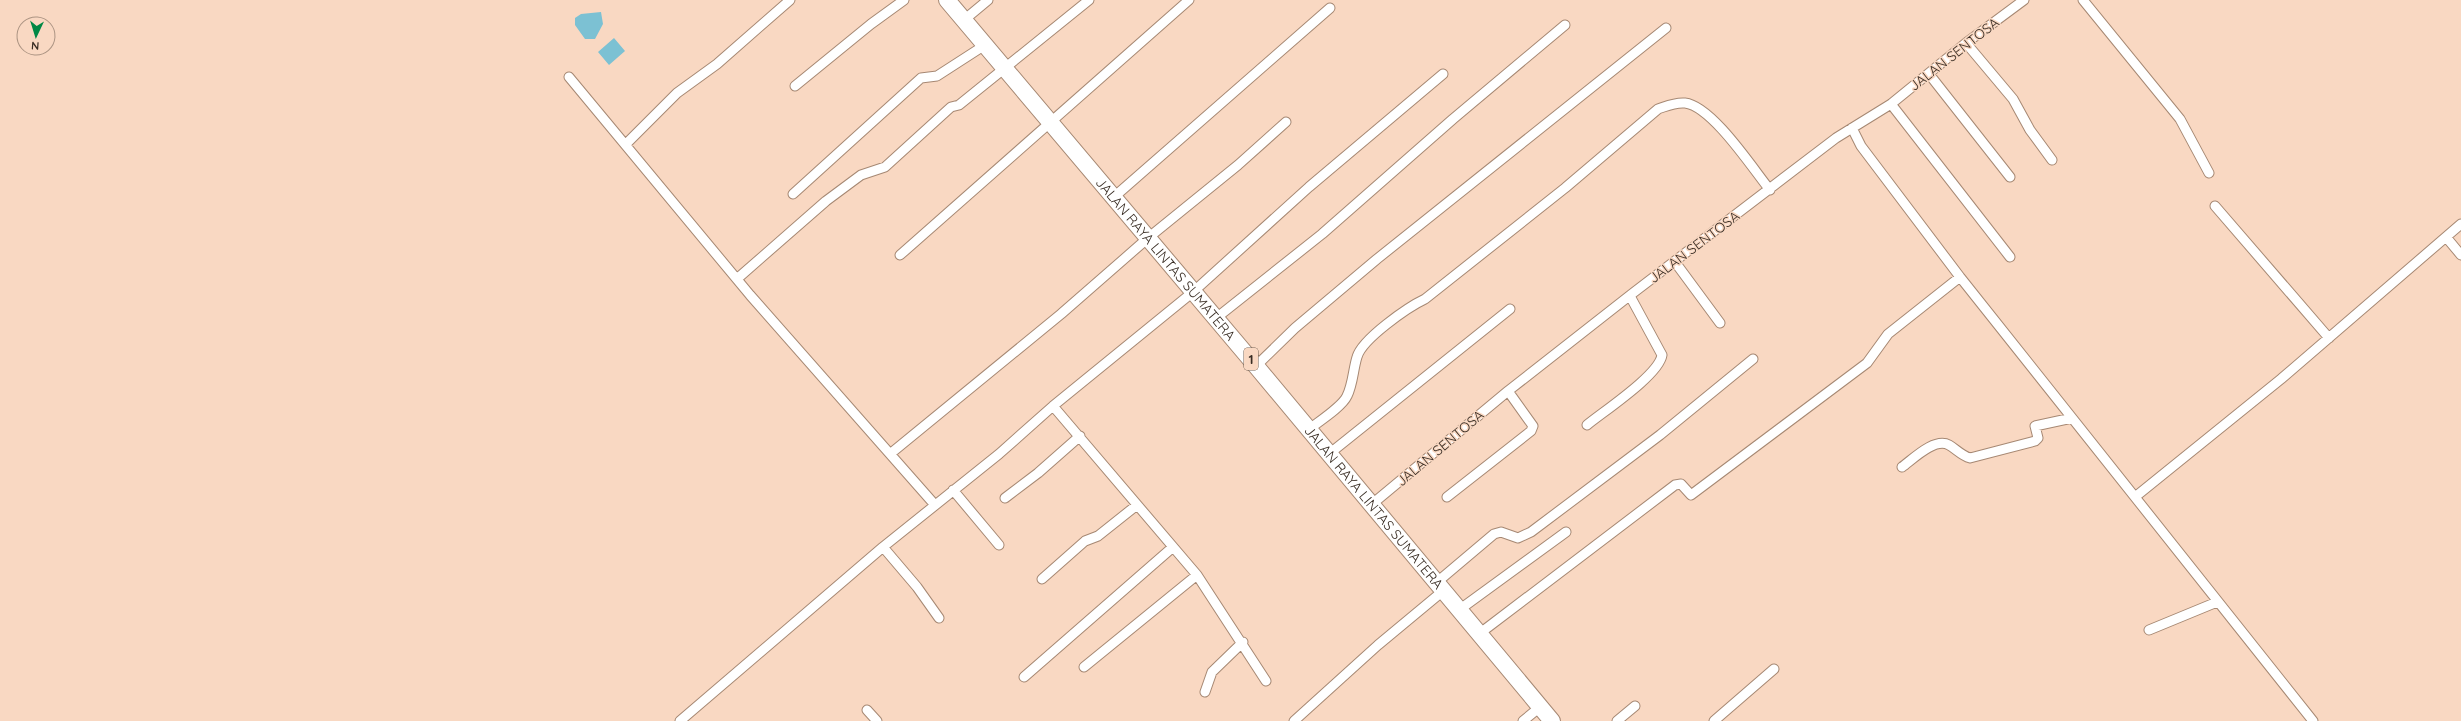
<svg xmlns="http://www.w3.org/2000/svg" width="2461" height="721" viewBox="0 0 2461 721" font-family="Quicksand,sans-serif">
  <rect width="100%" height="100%" fill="#f9d8c2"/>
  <path fill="#7cc1d3" d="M601,12L603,24L595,39H585L575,25V18L581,14Z
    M614,38L625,51L609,65L598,52Z"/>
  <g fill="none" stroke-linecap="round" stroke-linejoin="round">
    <defs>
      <path id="street" d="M2083,0L2180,119L2209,173
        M964,20L988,0
        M1966,43L2013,99L2030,130L2052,160
        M1929,74L2010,177
        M569,77L750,295L935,505
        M795,86L871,24L904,0
        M1891,104L2010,257
        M1852,128L1861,146L1960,277L2313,721
        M626,144L677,93L717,64L790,0
        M793,194L921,78L937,76L985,45
        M1114,197L1330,8
        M2215,206L2329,338
        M2446,237L2461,255
        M900,255L1189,0
        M1675,262L1720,323
        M738,278L826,201L861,175L885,167L951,107L959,105L1089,0
        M1215,319L1322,234L1453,119L1565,25
        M1256,366L1295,328L1377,259L1666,28
        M1053,406L1197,575L1266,681
        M1587,425C1604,411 1659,375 1662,355L1630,296
        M1308,430C1318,422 1342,407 1347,396C1353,384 1353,370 1357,357C1362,339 1408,307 1425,299L1565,188L1658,109C1667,106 1675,102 1685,103C1712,106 1753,169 1770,190
        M890,454L1061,314L1148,238L1238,165L1286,122
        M1329,454L1510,309
        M1902,467C1913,459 1935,437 1949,445C1956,449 1962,456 1970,458L2035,441L2038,438L2035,426L2072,418
        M953,490L999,545
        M1447,497L1531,431L1533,426L1508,391
        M2135,497L2281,379L2461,224
        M1005,498L1038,473L1080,436
        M1371,505L1508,391L1633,293L1836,138L1891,104L1966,43L2024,0
        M883,547L917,587L939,618
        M1042,579L1085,541L1098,536L1137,505
        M1436,583L1494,534L1501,532L1518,538L1531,532L1660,435L1753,359
        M1459,610L1566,532
        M2149,630L2217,602
        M1479,634L1675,485L1681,484L1691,495L1867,363L1888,334L1960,277
        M1084,667L1197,575
        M1024,677L1173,547
        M1205,692L1212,672L1243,642
        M867,710L877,721
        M680,721L883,547L999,454L1053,406L1193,292L1309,187L1443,74
        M1294,721L1378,645L1443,591
        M1523,721L1540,707
        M1617,721L1635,706
        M1714,721L1774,669"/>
      <g id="highway">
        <path id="s1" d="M947,0L1256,366L1552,721"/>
      </g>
    </defs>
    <use href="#street" stroke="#a68873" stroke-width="11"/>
    <use href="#highway" stroke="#a68873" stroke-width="18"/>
    <use href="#street" stroke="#fff" stroke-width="9"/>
    <use href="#highway" stroke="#fff" stroke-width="16"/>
  </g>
  <g text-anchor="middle" stroke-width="3" stroke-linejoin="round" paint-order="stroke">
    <rect fill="#f9d8c2" stroke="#736053" stroke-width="1" x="1244" y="348" width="14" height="22" rx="3"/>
    <g font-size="13" font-weight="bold" fill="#392d24">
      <text x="1251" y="364">1</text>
    </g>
    <g font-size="14" fill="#392d24" stroke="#f9d8c2">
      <text transform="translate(1954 54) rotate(-38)" y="5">JALAN SENTOSA</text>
      <text transform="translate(1694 247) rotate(-37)" y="5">JALAN SENTOSA</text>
      <text dy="5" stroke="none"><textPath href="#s1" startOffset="339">JALAN RAYA LINTAS SUMATERA</textPath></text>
      <text transform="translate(1440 448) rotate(-40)" y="5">JALAN SENTOSA</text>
      <text dy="5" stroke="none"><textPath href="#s1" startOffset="663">JALAN RAYA LINTAS SUMATERA</textPath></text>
    </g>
  </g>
  <g transform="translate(36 36) rotate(184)"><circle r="19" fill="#f9d8c2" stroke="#ac9483"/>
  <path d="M0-3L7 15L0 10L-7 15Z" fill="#008845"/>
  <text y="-6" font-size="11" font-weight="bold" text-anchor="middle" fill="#392d24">N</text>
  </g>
</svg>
